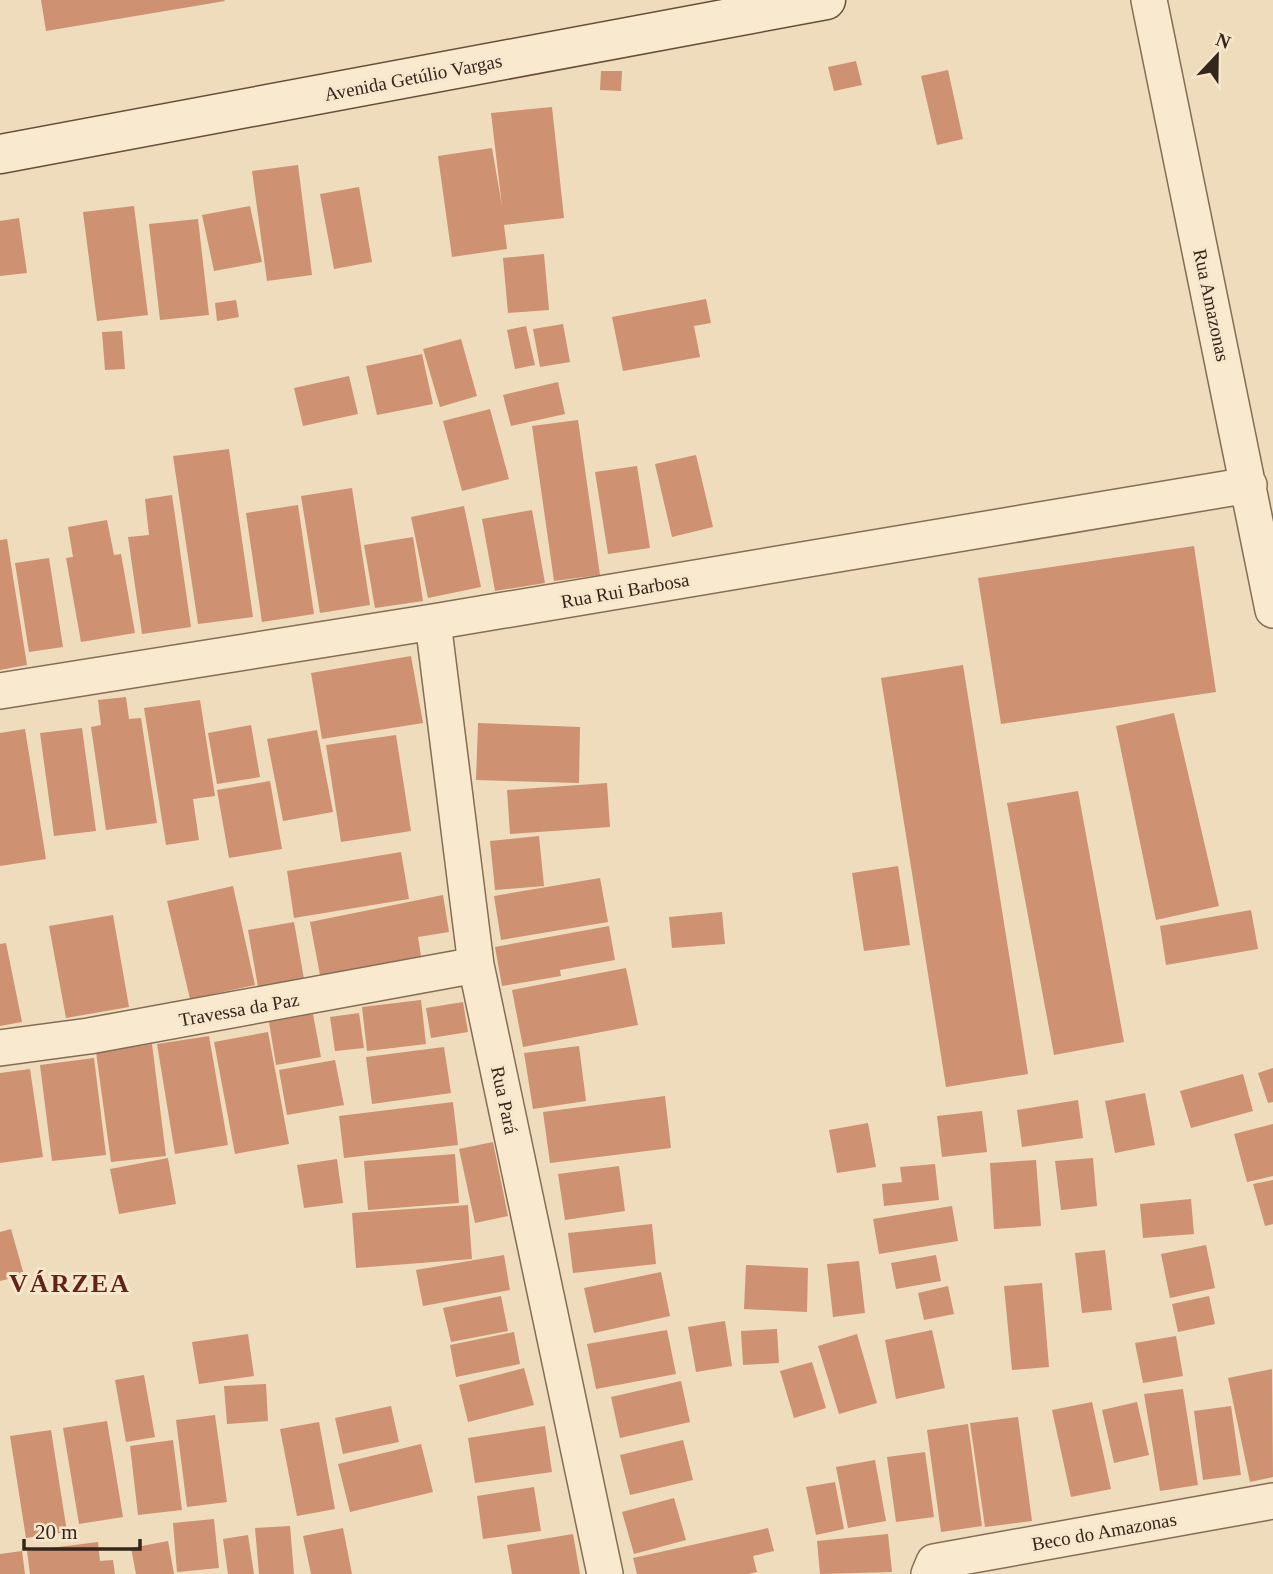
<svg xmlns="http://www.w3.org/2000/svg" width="1273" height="1574" viewBox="0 0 1273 1574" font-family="Georgia,serif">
  <rect width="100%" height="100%" fill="#eedcbc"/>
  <path fill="#ce9171" d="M41,0H224L225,1L46,31Z
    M856,61L862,85L834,91L828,67Z
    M948,70L963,139L937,145L921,76Z
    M601,71H622L621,91L600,90Z
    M552,107L564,218L504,225L507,249L452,257L438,156L492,148L502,206L491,113Z
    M298,165L312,275L267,281L252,171Z
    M359,187L372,262L334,269L320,194Z
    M134,206L148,315L97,321L83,212Z
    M250,206L262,262L214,271L202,215Z
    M19,218L27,273L0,276V221Z
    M198,219L209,315L160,320L149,224Z
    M544,254L549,310L508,313L503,258Z
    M706,299L711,323L694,326L700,357L623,371L612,317Z
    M236,300L239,317L217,321L215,303Z
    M563,324L570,362L540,367L533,329Z
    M526,326L535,365L515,369L507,330Z
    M122,331L125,369L105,370L102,332Z
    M461,339L477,396L440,407L423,349Z
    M422,354L433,404L377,415L366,366Z
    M349,376L358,414L303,426L294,388Z
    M558,382L565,414L511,426L503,395Z
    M490,409L509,479L462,491L443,421Z
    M578,420L600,575L554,581L532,426Z
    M229,449L253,617L198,624L173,456Z
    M696,455L713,527L672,537L655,464Z
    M637,466L650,548L608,554L595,472Z
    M352,488L370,605L320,613L301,496Z
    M172,495L191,627L142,634L128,537L149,535L145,499Z
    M298,505L314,614L262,622L246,513Z
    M464,506L481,587L428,598L411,517Z
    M532,510L545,583L495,591L482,519Z
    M107,520L114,555L121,554L135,633L81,642L66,558L73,557L68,527Z
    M413,537L423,601L375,608L364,545Z
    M7,539L27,665L0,670V540Z
    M1194,546L1216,692L1001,724L978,578Z
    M49,558L63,647L29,652L15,563Z
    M411,656L423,723L322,739L311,673Z
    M963,665L1028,1074L946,1087L881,678Z
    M126,697L129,719L141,718L157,823L106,830L91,727L101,725L98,700Z
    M200,700L215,796L193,799L199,840L166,845L144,708Z
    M1174,713L1219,906L1156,920L1116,726Z
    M478,723L580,727L579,783L476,780Z
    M251,725L260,777L217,784L208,733Z
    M82,728L96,831L54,836L40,733Z
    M25,729L46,859L0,866V733Z
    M317,730L333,812L283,821L267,739Z
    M396,735L411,831L341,842L326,745Z
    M270,781L282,849L229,858L217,790Z
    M607,783L610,827L510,834L507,790Z
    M1078,791L1124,1042L1054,1055L1007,803Z
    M539,836L544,886L495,890L490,841Z
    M401,852L409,899L294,918L287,871Z
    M898,866L910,945L864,951L852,873Z
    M600,878L608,922L501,940L494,896Z
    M233,886L255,985L190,999L167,901Z
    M443,895L449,932L418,937L421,956L320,975L310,922Z
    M1251,910L1258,949L1166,965L1160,926Z
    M722,912L725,944L672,948L669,917Z
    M113,915L129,1007L66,1018L49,926Z
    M294,922L304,979L258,987L248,930Z
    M609,926L615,960L560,970L561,976L502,986L495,947Z
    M6,943L22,1022L0,1026V944Z
    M626,968L638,1025L523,1047L512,990Z
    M421,1000L426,1044L367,1051L362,1007Z
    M463,1002L468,1032L431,1038L426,1008Z
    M359,1013L364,1048L335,1051L330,1017Z
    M313,1014L321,1057L276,1065L269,1022Z
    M268,1032L289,1144L235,1154L214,1042Z
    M209,1036L228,1145L175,1154L157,1044Z
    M152,1044L166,1156L111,1162L96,1052Z
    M579,1046L586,1101L533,1109L524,1053Z
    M444,1047L451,1093L372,1104L366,1057Z
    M94,1058L106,1155L52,1161L40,1065Z
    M335,1060L344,1105L287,1115L279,1070Z
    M1273,1068V1102L1268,1103L1258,1073Z
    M30,1069L43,1157L0,1163V1073Z
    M1243,1074L1253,1111L1191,1128L1180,1091Z
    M1145,1093L1155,1145L1115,1153L1105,1101Z
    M665,1096L671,1148L550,1163L543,1112Z
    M1078,1100L1083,1138L1022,1147L1017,1110Z
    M453,1102L458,1145L344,1158L339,1116Z
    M982,1111L987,1152L942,1157L937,1116Z
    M868,1123L876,1167L837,1173L829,1130Z
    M1273,1124V1176L1247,1182L1234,1134Z
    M493,1142L508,1216L475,1223L459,1149Z
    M455,1154L459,1203L368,1210L364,1161Z
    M168,1158L176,1204L119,1214L110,1169Z
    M1093,1158L1097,1206L1061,1210L1055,1161Z
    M337,1159L343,1203L304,1208L297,1165Z
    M1036,1160L1041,1226L994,1229L990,1163Z
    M935,1164L939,1200L884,1206L882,1184L902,1182L900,1167Z
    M619,1166L625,1211L565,1220L558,1174Z
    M1273,1180V1224L1265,1226L1253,1184Z
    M1191,1199L1194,1234L1143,1238L1140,1204Z
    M468,1205L472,1259L356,1268L352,1213Z
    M952,1206L958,1241L879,1254L873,1219Z
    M652,1224L656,1264L573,1273L568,1233Z
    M11,1229L24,1275L0,1281V1232Z
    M1206,1245L1215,1288L1170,1298L1161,1254Z
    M1105,1250L1112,1310L1082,1313L1075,1253Z
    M504,1255L510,1290L423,1306L416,1270Z
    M936,1255L941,1281L896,1289L891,1263Z
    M859,1261L865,1313L833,1317L827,1264Z
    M746,1265L808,1268L807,1312L744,1309Z
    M661,1272L670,1316L594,1333L584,1288Z
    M1042,1283L1049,1367L1012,1370L1004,1286Z
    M948,1286L954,1314L924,1320L918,1293Z
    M501,1296L508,1331L451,1342L443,1308Z
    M1209,1296L1215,1324L1178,1332L1172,1304Z
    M725,1321L732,1366L696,1372L688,1327Z
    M777,1329L779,1363L743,1365L741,1331Z
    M667,1330L676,1374L596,1389L587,1344Z
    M932,1330L945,1388L896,1399L885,1340Z
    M514,1332L520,1364L456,1377L450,1345Z
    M248,1334L254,1376L199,1384L192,1342Z
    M857,1334L877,1403L839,1414L818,1346Z
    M1176,1336L1183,1376L1143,1383L1135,1343Z
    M812,1362L826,1408L794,1418L780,1371Z
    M524,1368L534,1405L468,1422L459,1385Z
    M1272,1369L1273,1477L1250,1482L1228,1378Z
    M144,1375L155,1437L126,1442L115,1380Z
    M681,1381L690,1422L620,1438L611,1397Z
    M266,1384L268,1421L227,1424L224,1386Z
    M1183,1389L1198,1485L1160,1491L1144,1394Z
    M1092,1402L1111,1489L1071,1497L1052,1410Z
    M1137,1402L1149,1455L1114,1463L1102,1410Z
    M391,1406L399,1442L343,1454L335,1418Z
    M1231,1406L1241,1475L1203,1480L1194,1411Z
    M215,1415L227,1502L187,1507L176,1420Z
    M1018,1417L1032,1521L985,1527L970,1423Z
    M107,1421L123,1517L79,1524L63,1428Z
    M319,1422L335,1509L297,1516L280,1429Z
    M968,1424L982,1526L941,1532L927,1430Z
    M545,1426L552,1472L475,1483L468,1438Z
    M51,1430L67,1532L26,1538L10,1436Z
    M173,1440L182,1510L138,1515L130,1446Z
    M683,1440L693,1480L630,1495L620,1455Z
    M421,1444L433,1492L350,1512L338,1464Z
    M925,1452L934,1517L896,1522L887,1457Z
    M875,1460L886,1521L848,1528L836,1467Z
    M835,1482L844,1529L816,1535L806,1487Z
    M534,1487L541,1531L483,1539L477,1496Z
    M674,1498L686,1540L634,1554L622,1512Z
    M214,1519L219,1568L177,1572L173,1523Z
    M290,1526L294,1574H259L255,1528Z
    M343,1528L352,1574H311L303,1536Z
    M768,1528L774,1551L753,1556L757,1572L748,1574H637L633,1558Z
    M573,1534L580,1574H512L507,1545Z
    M888,1534L892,1572L820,1574L817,1541Z
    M248,1535L254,1574H228L223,1539Z
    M168,1541L174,1574H136L131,1548Z
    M98,1542L100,1561L113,1560L115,1574H30L27,1551Z
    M22,1551L25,1574H0V1554Z"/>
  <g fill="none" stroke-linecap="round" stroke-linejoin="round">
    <defs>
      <path id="street" d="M1149,0L1273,610
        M433,622L476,965L605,1574
        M0,691L433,622L1249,485
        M0,1048L89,1036L476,965
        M929,1574L934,1562L1273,1501"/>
      <path id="secondary" d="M0,154L826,0"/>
    </defs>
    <use href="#street" stroke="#866c55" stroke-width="38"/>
    <use href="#secondary" stroke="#684d39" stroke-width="41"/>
    <use href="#street" stroke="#f9eacf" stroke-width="35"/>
    <use href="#secondary" stroke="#f9eacf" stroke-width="38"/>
  </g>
  <g text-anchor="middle" stroke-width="6" stroke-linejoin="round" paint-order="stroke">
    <g font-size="19" fill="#35261b" stroke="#f6e7cc">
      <text transform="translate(413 77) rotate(-11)" y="7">Avenida Getúlio Vargas</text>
      <text transform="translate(1212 305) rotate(78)" y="7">Rua Amazonas</text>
      <text transform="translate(625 590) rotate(-10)" y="7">Rua Rui Barbosa</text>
      <text transform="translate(239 1009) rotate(-10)" y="7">Travessa da Paz</text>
      <text transform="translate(505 1100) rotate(78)" y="7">Rua Pará</text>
      <text transform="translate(1104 1531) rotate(-10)" y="7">Beco do Amazonas</text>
    </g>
    <g font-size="26" font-weight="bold" letter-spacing="2" fill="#632319" stroke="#f6e7cc">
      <text x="70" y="1292">VÁRZEA</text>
    </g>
  </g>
  <g transform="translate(1217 56) rotate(22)" stroke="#f6e7cc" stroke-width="5" paint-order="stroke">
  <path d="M0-5L12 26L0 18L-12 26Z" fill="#35261b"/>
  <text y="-10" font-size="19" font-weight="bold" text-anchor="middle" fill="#35261b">N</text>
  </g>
  <path d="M24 1539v10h116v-10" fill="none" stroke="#35261b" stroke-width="3.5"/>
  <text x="35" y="1539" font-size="21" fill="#35261b" stroke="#f6e7cc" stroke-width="5" paint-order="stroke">20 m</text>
</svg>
